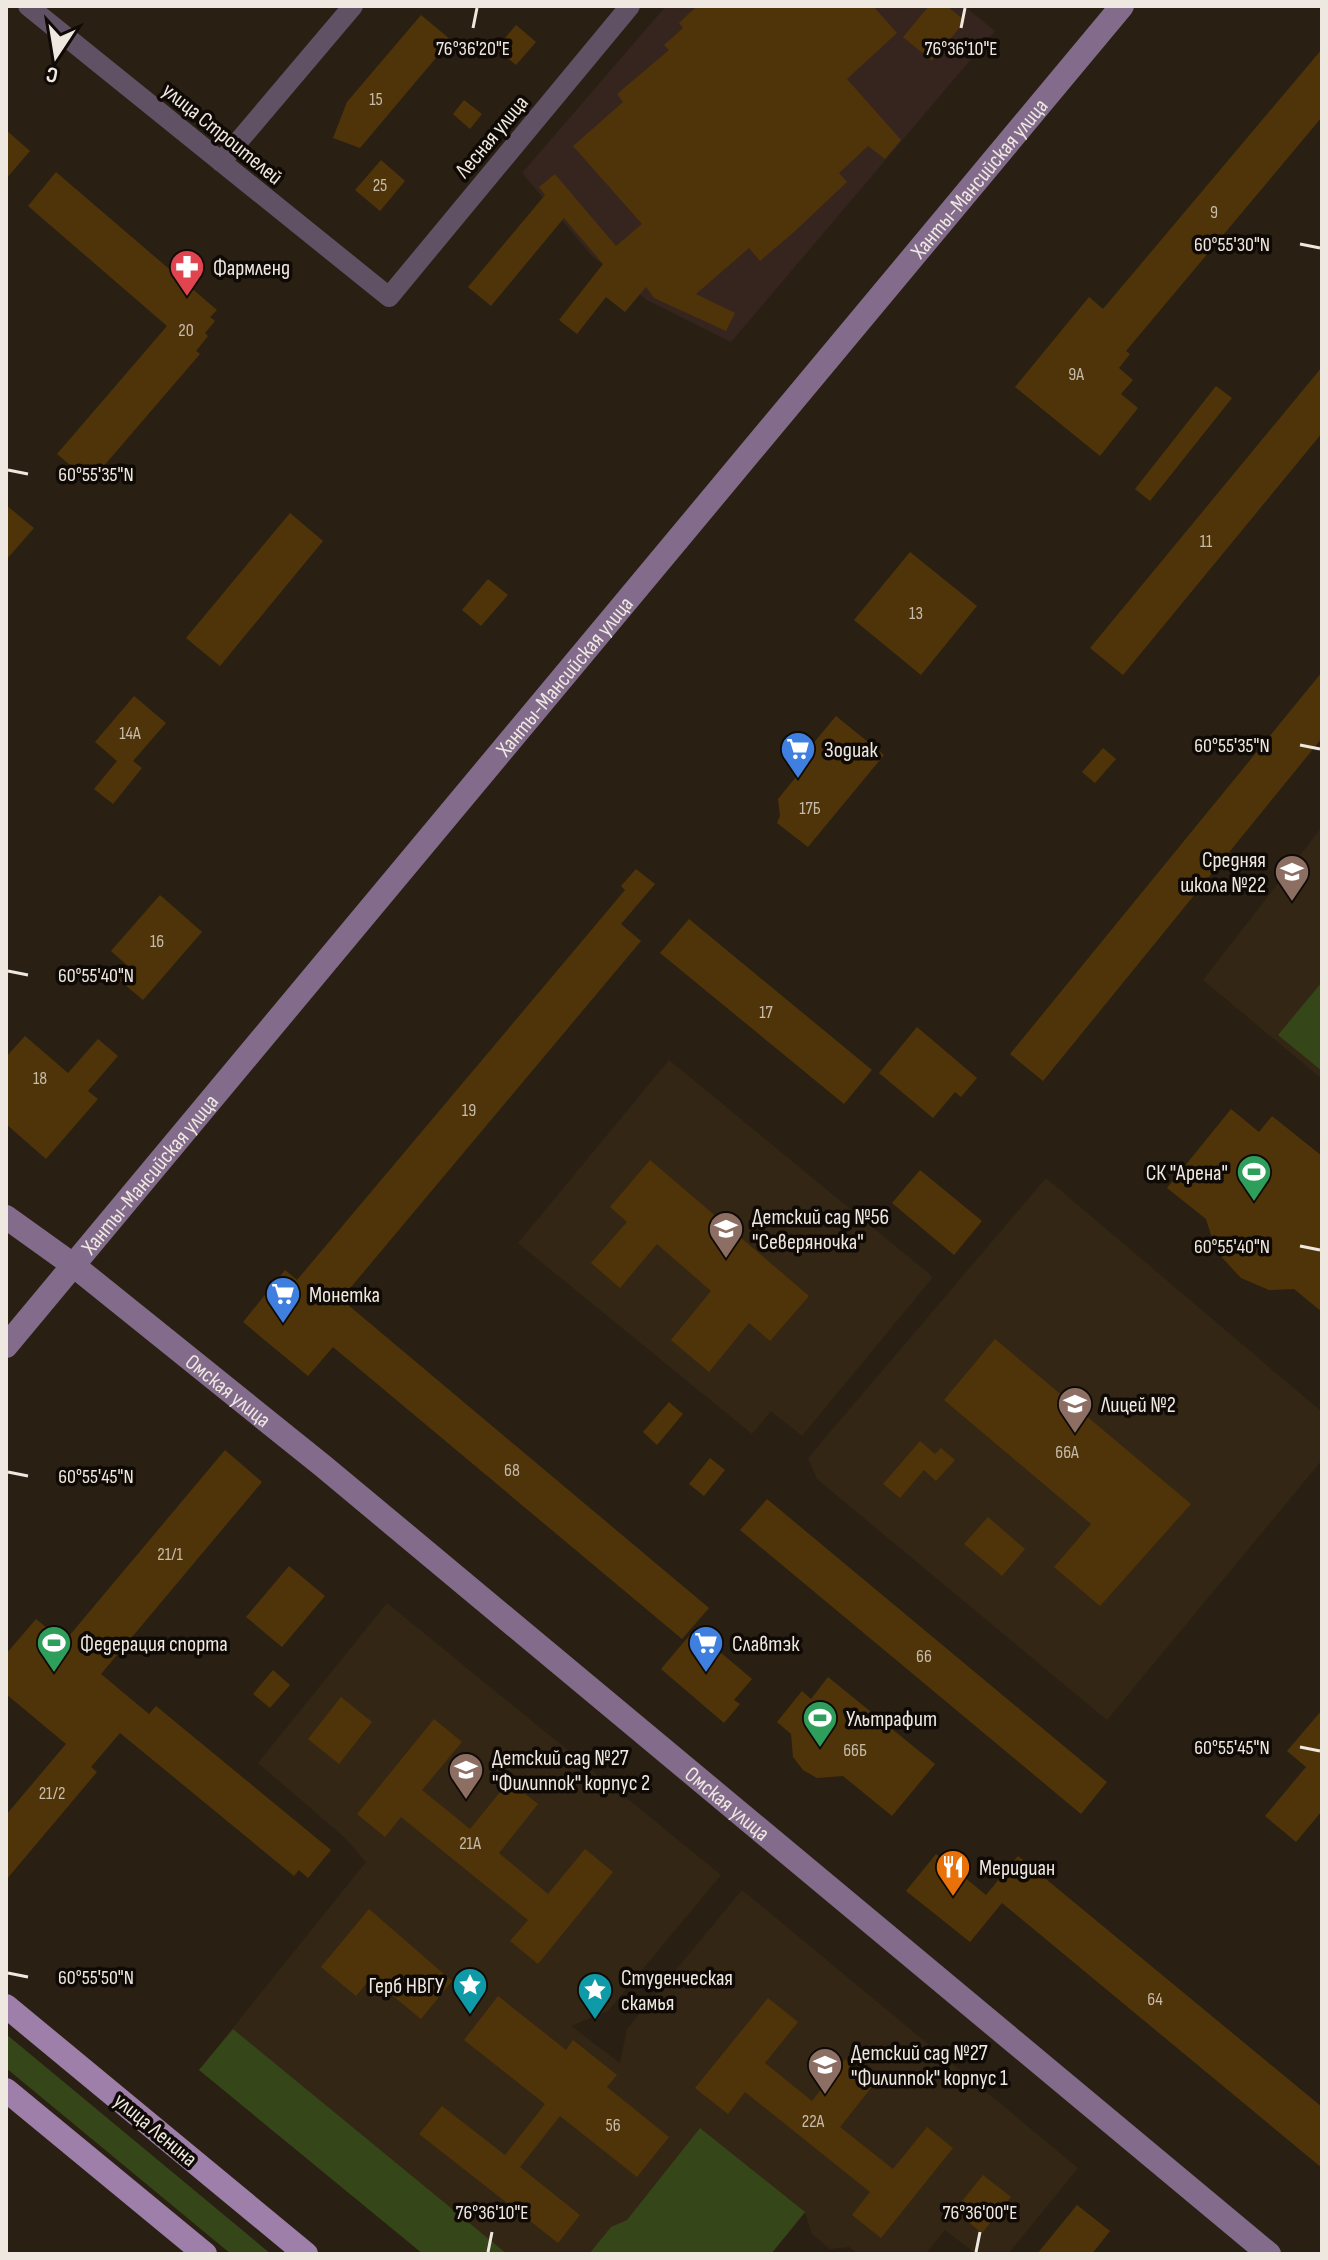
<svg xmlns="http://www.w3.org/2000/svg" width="1328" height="2260" viewBox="0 0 1328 2260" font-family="'Sofia Sans Condensed',sans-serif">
  <rect width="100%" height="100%" fill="#292013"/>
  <path fill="#342614" d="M1322,827V1079L1203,980Z
    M669,1060L933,1277L802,1436L771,1411L752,1434L518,1243Z
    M1046,1178L1322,1412V1460L1107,1720L817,1479L808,1458Z
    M387,1603L721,1875L608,2011L571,2026L620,2063L627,2029L742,1890L1078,2168L1008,2254H976L945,2230L925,2254H858L849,2247L830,2249L812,2234L805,2213L771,2254H423L199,2070L366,1862L345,1838L258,1763Z"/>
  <path fill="#36241f" d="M666,6H964L995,31L731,342L647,300L593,257L522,173Z"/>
  <path fill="#354618" d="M1322,982V1071L1278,1035Z
    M233,2029L507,2254H423L199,2070Z
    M6,2034L271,2254H231L6,2068Z
    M700,2128L805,2212L771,2254H589L611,2227L627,2220Z"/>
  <path fill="#4f3409" d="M697,6H873L897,33L847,79L901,140L885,159L868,146L839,173L847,182L794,232L760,261L749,248L696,294L735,313L726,331L654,298L646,287L625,312L606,297L577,334L559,320L603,264L564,218L491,306L468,287L545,195L539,187L555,174L616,246L642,224L573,146L623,102L617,94L669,50L664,45L683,28L679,23Z
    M929,6H947L965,21L932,61L903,37Z
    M421,15L451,40L360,148L333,138L347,102Z
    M516,25L536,42L516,65L496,49Z
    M1322,49V117L1126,351L1130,354L1119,368L1133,380L1121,394L1138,408L1100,456L1015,387L1089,297L1103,309Z
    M464,100L482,114L470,129L453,114Z
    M6,130L30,151L6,179Z
    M381,160L405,181L380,211L355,190Z
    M56,172L217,310L210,317L215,321L205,333L208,336L196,351L200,354L90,482L57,454L167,326L28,206Z
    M1322,367V433L1123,675L1090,648Z
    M1216,386L1232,398L1150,501L1135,489Z
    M6,505L34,528L6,560Z
    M290,513L323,541L220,666L186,638Z
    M910,552L977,606L921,675L854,620Z
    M488,579L508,595L481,626L462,610Z
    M1322,672V738L1043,1081L1010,1054Z
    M134,696L166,723L133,761L142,768L113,804L94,789L117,761L95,742Z
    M836,716L884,755L808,847L777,823L780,816L778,799L808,762L802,757Z
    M1103,748L1116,759L1095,783L1082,772Z
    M636,869L655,884L621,924L641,941L341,1299L709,1608L682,1639L333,1347L308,1376L243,1322L285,1270L297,1280L625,890L621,886Z
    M160,895L202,932L143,1000L118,979L129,967L111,951Z
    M689,919L872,1070L844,1104L660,953Z
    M917,1027L977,1078L961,1097L955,1092L933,1118L879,1073Z
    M25,1036L68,1073L98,1039L118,1056L88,1091L98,1099L46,1159L6,1124V1057Z
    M1231,1109L1259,1132L1272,1116L1322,1156V1312L1294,1289L1269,1290L1241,1278L1216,1251L1206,1219L1167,1188Z
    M650,1160L809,1296L770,1341L749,1323L709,1372L671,1340L711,1291L657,1244L620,1288L591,1263L627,1222L610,1207Z
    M920,1170L982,1221L954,1255L892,1203Z
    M995,1339L1191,1504L1100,1606L1054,1567L1091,1524L944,1400Z
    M669,1402L683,1414L657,1445L643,1432Z
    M920,1441L935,1454L941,1448L955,1460L936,1481L924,1470L900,1498L883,1484Z
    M225,1450L262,1482L101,1674L149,1714L156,1706L331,1850L308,1878L299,1870L294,1876L120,1733L91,1767L97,1772L6,1880V1815L66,1744L6,1694V1654L36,1619L64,1642Z
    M710,1458L725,1470L704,1496L689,1484Z
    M767,1499L1107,1782L1081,1814L740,1530Z
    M988,1517L1025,1549L1002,1576L964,1544Z
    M289,1566L325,1596L282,1647L246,1617Z
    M694,1630L752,1679L734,1700L740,1704L724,1723L661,1669Z
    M273,1670L290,1685L270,1708L253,1694Z
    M828,1677L935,1764L892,1816L843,1776L817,1778L803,1770L793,1757L791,1734L777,1722L802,1691L811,1699Z
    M341,1697L372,1722L339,1764L308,1739Z
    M1322,1710V1811L1296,1842L1265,1816L1306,1767L1287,1751Z
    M434,1719L462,1742L422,1790L470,1829L509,1781L538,1804L499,1853L548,1894L585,1849L613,1872L538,1964L510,1941L528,1920L401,1817L385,1837L357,1814Z
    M936,1854L986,1895L1018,1856L1322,2107V2168L1002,1903L970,1942L906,1891Z
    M369,1909L452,1981L421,2019L371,1978L356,1996L321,1967Z
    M498,1996L566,2050L573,2040L617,2075L607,2087L669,2137L637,2177L560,2116L520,2167L580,2215L558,2243L419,2134L442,2106L505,2155L545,2104L464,2040Z
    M768,1998L798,2022L765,2063L812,2101L845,2059L875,2083L840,2127L893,2169L927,2127L953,2148L881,2238L852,2215L870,2192L745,2092L728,2114L695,2088Z
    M983,2175L1011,2197L982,2233L954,2211Z
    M1077,2205L1110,2231L1092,2254H1037Z"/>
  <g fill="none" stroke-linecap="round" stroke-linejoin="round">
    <path stroke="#605165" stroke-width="20" d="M28,6L389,297L630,6
      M221,162L353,6"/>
    <g stroke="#836b8c" stroke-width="24">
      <path id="s1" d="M6,1217L73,1265L323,1466L1269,2254"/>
      <path id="s2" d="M6,1346L1122,6"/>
    </g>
    <path stroke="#9e7fa9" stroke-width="24" d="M6,2006L306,2254
      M6,2090L205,2254"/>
  </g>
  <path fill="none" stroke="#efe8e0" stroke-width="3" d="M473,28L477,8M961,28L965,8M1300,244L1320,248M8,470L28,474M1300,745L1320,749M8,971L28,975M1300,1246L1320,1250M8,1472L28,1476M1300,1747L1320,1751M8,1973L28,1977M488,2252L492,2232M976,2252L980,2232"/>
  <defs>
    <symbol id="pharmacy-pin" viewBox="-11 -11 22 30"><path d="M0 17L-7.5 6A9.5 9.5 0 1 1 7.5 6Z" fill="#e0444e" stroke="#0f0a06"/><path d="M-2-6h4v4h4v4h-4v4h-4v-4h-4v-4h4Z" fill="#fff"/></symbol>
    <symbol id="supermarket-pin" viewBox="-11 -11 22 30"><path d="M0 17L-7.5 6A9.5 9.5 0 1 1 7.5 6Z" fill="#3f7fe0" stroke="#0f0a06"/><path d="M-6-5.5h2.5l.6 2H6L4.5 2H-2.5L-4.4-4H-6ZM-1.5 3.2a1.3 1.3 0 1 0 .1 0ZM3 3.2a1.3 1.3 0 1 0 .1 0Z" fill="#fff"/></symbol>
    <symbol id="school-pin" viewBox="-11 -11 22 30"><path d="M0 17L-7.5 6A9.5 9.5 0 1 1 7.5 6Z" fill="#8d6e63" stroke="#0f0a06"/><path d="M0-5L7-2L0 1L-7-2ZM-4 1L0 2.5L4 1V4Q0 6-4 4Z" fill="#fff"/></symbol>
    <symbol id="stadium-pin" viewBox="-11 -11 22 30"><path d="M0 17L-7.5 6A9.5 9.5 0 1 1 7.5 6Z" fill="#2e9e5b" stroke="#0f0a06"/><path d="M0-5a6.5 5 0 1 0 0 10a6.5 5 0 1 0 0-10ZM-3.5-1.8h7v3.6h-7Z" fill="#fff"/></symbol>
    <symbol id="restaurant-pin" viewBox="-11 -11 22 30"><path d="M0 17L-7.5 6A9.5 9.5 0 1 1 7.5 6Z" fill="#e8710a" stroke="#0f0a06"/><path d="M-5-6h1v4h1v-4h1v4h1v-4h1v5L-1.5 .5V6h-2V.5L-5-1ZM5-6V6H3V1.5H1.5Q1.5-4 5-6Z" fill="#fff"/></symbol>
    <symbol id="sight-pin" viewBox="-11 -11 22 30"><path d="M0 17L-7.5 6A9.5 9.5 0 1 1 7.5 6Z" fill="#0f9aa8" stroke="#0f0a06"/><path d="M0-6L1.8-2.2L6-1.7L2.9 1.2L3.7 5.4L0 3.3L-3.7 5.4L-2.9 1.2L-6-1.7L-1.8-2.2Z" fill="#fff"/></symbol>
  </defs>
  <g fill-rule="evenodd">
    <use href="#pharmacy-pin" x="167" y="247" width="40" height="54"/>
    <use href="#supermarket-pin" x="778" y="729" width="40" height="54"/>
    <use href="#school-pin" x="1272" y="852" width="40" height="54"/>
    <use href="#stadium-pin" x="1234" y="1152" width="40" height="54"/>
    <use href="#school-pin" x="706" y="1209" width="40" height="54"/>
    <use href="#supermarket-pin" x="263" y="1274" width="40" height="54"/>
    <use href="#school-pin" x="1055" y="1384" width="40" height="54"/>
    <use href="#stadium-pin" x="34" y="1623" width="40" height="54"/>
    <use href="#supermarket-pin" x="686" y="1623" width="40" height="54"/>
    <use href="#stadium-pin" x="800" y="1698" width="40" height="54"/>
    <use href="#school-pin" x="446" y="1750" width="40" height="54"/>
    <use href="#restaurant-pin" x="933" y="1847" width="40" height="54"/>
    <use href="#sight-pin" x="450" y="1965" width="40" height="54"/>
    <use href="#sight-pin" x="575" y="1970" width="40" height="54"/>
    <use href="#school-pin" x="805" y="2045" width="40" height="54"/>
  </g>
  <g text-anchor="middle" stroke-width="7" stroke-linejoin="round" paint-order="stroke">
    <g font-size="18" fill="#c7bbaa">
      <text x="376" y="105">15</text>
      <text x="380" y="191">25</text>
      <text x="1214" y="218">9</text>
      <text x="186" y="336">20</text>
      <text x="1076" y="380">9А</text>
      <text x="1206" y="547">11</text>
      <text x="916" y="619">13</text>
      <text x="130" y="739">14А</text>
      <text x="810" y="814">17Б</text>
      <text x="157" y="947">16</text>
      <text x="766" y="1018">17</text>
      <text x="40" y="1084">18</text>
      <text x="469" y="1116">19</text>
      <text x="1067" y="1458">66А</text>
      <text x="512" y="1476">68</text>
      <text x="170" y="1560">21/1</text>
      <text x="924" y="1662">66</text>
      <text x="855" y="1756">66Б</text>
      <text x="52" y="1799">21/2</text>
      <text x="470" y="1849">21А</text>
      <text x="1155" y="2005">64</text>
      <text x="813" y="2127">22А</text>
      <text x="613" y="2131">56</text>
    </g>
    <g font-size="22" fill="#efe8e0" stroke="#0f0a06">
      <text transform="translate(223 133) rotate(39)" y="8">улица Строителей</text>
      <text transform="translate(491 136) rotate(-50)" y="8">Лесная улица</text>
      <text dy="8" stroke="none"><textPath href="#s2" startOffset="1520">Ханты-Мансийская улица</textPath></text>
      <text dy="8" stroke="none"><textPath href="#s2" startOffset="872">Ханты-Мансийская улица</textPath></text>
      <text dy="8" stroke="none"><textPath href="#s2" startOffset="224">Ханты-Мансийская улица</textPath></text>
      <text dy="8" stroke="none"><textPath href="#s1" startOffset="282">Омская улица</textPath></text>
      <text dy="8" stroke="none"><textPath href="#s1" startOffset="930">Омская улица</textPath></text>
      <text transform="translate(156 2129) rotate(40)" y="8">улица Ленина</text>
    </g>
    <g font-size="22" fill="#efe8e0" stroke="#0f0a06" text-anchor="start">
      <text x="213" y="275">Фармленд</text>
      <text x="824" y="757">Зодиак</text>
      <text x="1266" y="867" text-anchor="end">Средняя<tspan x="1266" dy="25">школа №22</tspan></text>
      <text x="1228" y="1180" text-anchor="end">СК "Арена"</text>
      <text x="752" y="1224">Детский сад №56<tspan x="752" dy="25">"Северяночка"</tspan></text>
      <text x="309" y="1302">Монетка</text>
      <text x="1101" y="1412">Лицей №2</text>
      <text x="80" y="1651">Федерация спорта</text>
      <text x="732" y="1651">Славтэк</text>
      <text x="846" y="1726">Ультрафит</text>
      <text x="492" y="1765">Детский сад №27<tspan x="492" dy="25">"Филиппок" корпус 2</tspan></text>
      <text x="979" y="1875">Меридиан</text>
      <text x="621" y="1985">Студенческая<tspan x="621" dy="25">скамья</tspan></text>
      <text x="444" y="1993" text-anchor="end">Герб НВГУ</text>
      <text x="851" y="2060">Детский сад №27<tspan x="851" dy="25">"Филиппок" корпус 1</tspan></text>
    </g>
  </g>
  <g font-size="20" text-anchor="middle" fill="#efe8e0" stroke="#0f0a06" stroke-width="7" stroke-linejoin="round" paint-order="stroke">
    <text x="473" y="55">76°36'20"E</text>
    <text x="961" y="55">76°36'10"E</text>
    <text x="1232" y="251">60°55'30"N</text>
    <text x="96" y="481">60°55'35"N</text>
    <text x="1232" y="752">60°55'35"N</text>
    <text x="96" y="982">60°55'40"N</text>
    <text x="1232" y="1253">60°55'40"N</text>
    <text x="96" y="1483">60°55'45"N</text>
    <text x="1232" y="1754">60°55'45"N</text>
    <text x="96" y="1984">60°55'50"N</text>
    <text x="492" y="2219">76°36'10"E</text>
    <text x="980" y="2219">76°36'00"E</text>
  </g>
  <rect width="1328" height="2260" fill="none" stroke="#efe8e0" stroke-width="16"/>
  <g transform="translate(56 56) rotate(192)" stroke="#0f0a06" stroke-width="6" paint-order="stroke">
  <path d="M0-6L14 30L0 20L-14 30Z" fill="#efe8e0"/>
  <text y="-12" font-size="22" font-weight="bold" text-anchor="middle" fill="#efe8e0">С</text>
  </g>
</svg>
